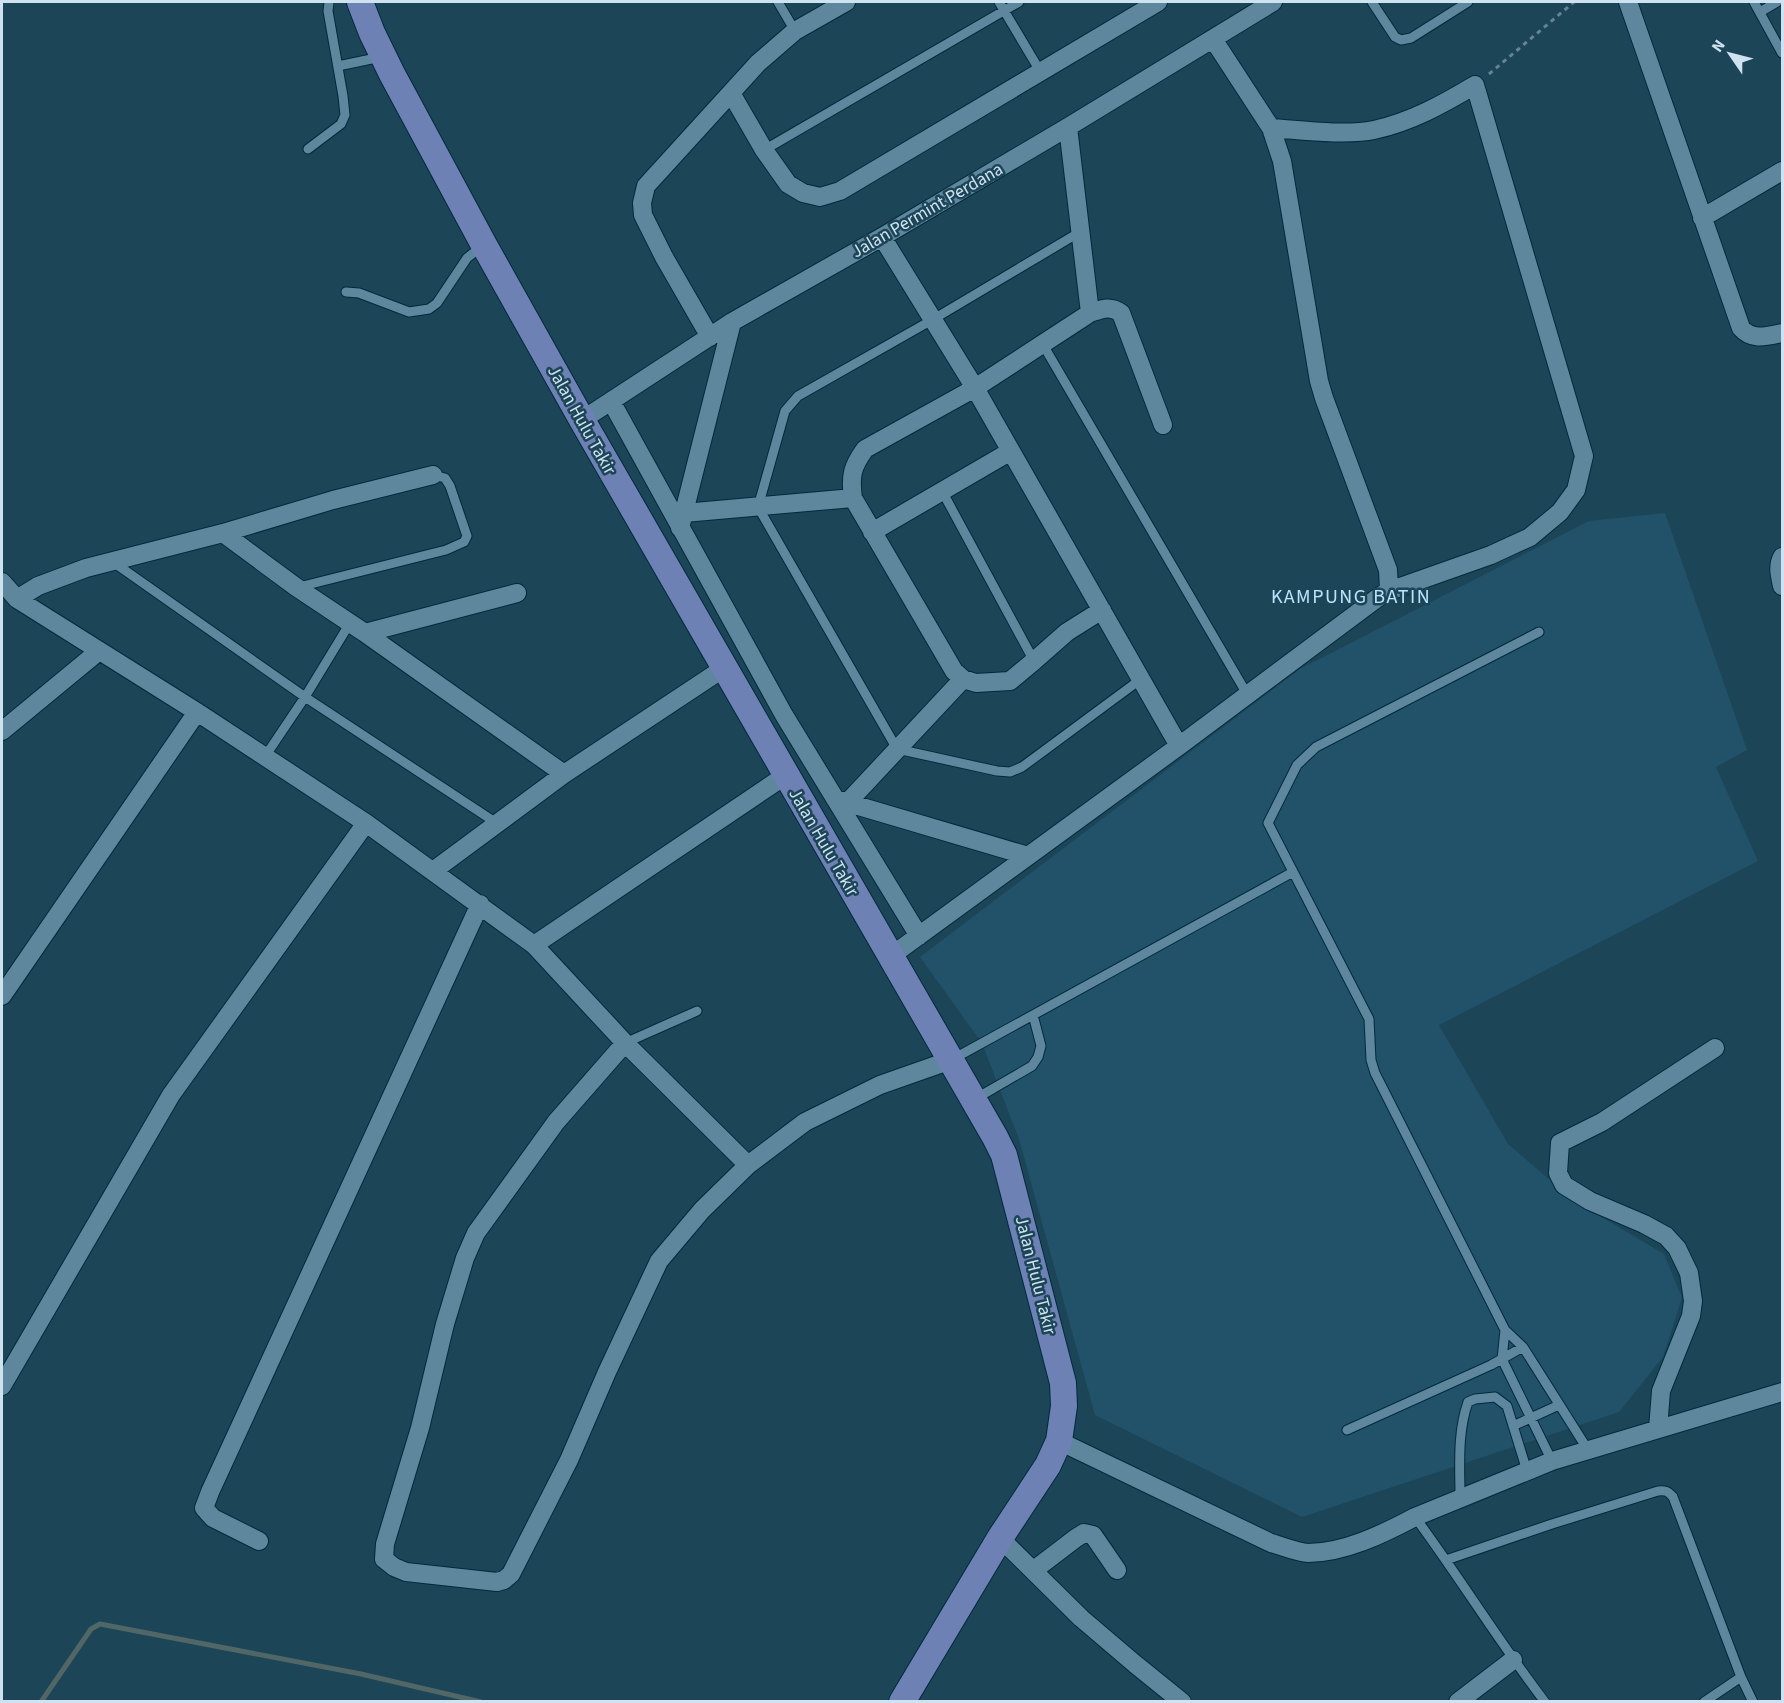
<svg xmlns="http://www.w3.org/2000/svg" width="1784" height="1703" viewBox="0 0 1784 1703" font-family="'Source Sans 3',sans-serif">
  <rect width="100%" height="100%" fill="#1d4558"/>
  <path fill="#215269" d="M1665,513L1747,750L1716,767L1758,861L1439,1025L1508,1144L1573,1200L1664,1254L1682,1298L1663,1357L1619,1412L1302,1517L1095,1415L1019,1139L982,1043L920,957L1300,669L1589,521Z"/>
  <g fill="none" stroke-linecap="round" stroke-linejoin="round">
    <path stroke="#516666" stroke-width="5" d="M41,1702L91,1629L100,1624L361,1674L481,1702"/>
    <defs>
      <path id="lane" d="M778,2L795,31
        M999,2L1040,71
        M1372,2L1395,37L1401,40L1411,38L1468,2
        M1754,2L1782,53
        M1760,12L1777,2
        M338,66L381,57
        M308,149L341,124L345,115L343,96L328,11L329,2
        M764,150L1019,2
        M1080,232L932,320L798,396L785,411L758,507L897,749L997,771L1010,772L1022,767L1141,679
        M346,292L359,293L409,312L429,309L437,303L467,258L482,246
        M1042,343L1247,694
        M942,491L1034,661
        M113,562L305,697L498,824
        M299,587L446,550L464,542L467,536L450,486L445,478L433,475
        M1539,632L1316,747L1297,765L1268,823L1369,1019L1371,1060L1375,1073L1505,1330L1523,1347L1588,1450
        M264,758L305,697L350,623
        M625,1043L697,1011
        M953,1059L1293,872
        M975,1099L1032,1066L1038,1057L1041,1046L1033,1015
        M1505,1330L1502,1359L1552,1461
        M1513,1426L1559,1405
        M1347,1430L1491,1365L1523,1347
        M1460,1499C1460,1467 1457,1433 1468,1402L1475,1399L1495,1397L1507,1406L1527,1471
        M1415,1517C1460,1578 1499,1642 1545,1702
        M1446,1560L1552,1524L1658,1491C1665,1490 1668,1491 1673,1497L1741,1677L1753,1702
        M1704,1702L1741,1677"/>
      <path id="street" d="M1628,2L1741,328C1752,341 1767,336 1782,333
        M731,93L764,150L788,184L803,193L820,197L840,191L1158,2
        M1068,127L1090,313
        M1271,128C1300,130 1346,136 1374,130C1411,122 1443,104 1475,85L1584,456L1576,490L1560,512L1530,537L1491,555L1389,591
        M1702,218L1782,171
        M882,237L975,388L1179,746L891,956
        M710,337L664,257L643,215L642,203L646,186L758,63L795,31L846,2
        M611,401L784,715L919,936
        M582,420L732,322L882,237L1068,127L1273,2
        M433,475L333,500L223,533L296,587L365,633L564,774L433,871
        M684,513L853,498
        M680,528L732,322
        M872,532L1011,451
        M1782,557C1777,566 1780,576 1782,586
        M2,582L17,599L197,712L366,823L534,945L625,1043L748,1165L805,1122L880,1085L951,1060
        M17,599L38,586L86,568L223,533
        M1102,610L1067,632L1034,661L1010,681L976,683L963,679L954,671L853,498C850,476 852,467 865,449L975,388L1090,313C1102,309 1110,305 1121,313L1163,425
        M365,633L517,593
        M2,731L99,651
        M1179,746L1380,596L1389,591L1388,570L1324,398L1319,381L1282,161L1271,128L1213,39
        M564,774L724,668
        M835,799L1028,856
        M847,803L963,679
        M534,945L786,775
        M2,996L197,712
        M625,1043L556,1122L476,1233L465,1258L445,1324L420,1428L385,1544L384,1559L394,1567L406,1572L497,1582L504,1580L511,1574L569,1460L607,1372L659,1261L702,1210L748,1165
        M2,1386L171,1095L366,823
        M1658,1429L1661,1391L1691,1316L1693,1301L1689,1273L1677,1248L1666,1236L1644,1224L1590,1201L1564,1185L1558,1173L1560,1143L1602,1122L1715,1048
        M1059,1441L1271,1543C1282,1546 1296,1552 1308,1553C1344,1553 1383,1534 1415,1517L1552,1461L1782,1392
        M1000,1538L1081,1618L1135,1664L1182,1702
        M259,1541L213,1518L204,1508L210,1492L480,904
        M1034,1570L1076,1538L1084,1533L1093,1535L1117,1570
        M1458,1702L1513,1660"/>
      <path id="secondary" d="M360,2L372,33L392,74L484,245L582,420L995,1137L1004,1155L1063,1383L1064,1406L1059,1441L1048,1465L1000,1538L902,1702"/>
    </defs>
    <use href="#lane" stroke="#002a3d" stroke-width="11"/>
    <use href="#street" stroke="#002a3d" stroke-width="20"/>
    <use href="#secondary" stroke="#002a3d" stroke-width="28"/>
    <path stroke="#638494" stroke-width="3" stroke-dasharray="4.5 4.5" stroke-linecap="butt" d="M1489,74L1574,2"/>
    <use href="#lane" stroke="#5e879d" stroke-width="9"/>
    <use href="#street" stroke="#5e879d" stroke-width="18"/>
    <use href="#secondary" stroke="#6d81b4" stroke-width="26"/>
  </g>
  <g text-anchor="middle" stroke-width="5" stroke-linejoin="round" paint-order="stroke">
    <g font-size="18" fill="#cee3ef" stroke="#1d4558">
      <text transform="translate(927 210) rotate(-30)" y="6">Jalan Permint Perdana</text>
      <text transform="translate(582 420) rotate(61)" y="6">Jalan Hulu Takir</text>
      <text transform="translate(824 842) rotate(60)" y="6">Jalan Hulu Takir</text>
      <text transform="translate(1036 1275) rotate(76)" y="6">Jalan Hulu Takir</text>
    </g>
    <g font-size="20" letter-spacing="1.5" fill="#b8e4fc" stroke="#1d4558">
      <text x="1351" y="603">KAMPUNG BATIN</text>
    </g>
  </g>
  <rect width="1784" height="1703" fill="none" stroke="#cee3ef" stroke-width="6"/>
  <g transform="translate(1730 54) rotate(305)" stroke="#1d4558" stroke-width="4.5" paint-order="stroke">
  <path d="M0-4.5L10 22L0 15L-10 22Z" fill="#cee3ef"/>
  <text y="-9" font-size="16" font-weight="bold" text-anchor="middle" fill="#cee3ef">N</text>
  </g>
</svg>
